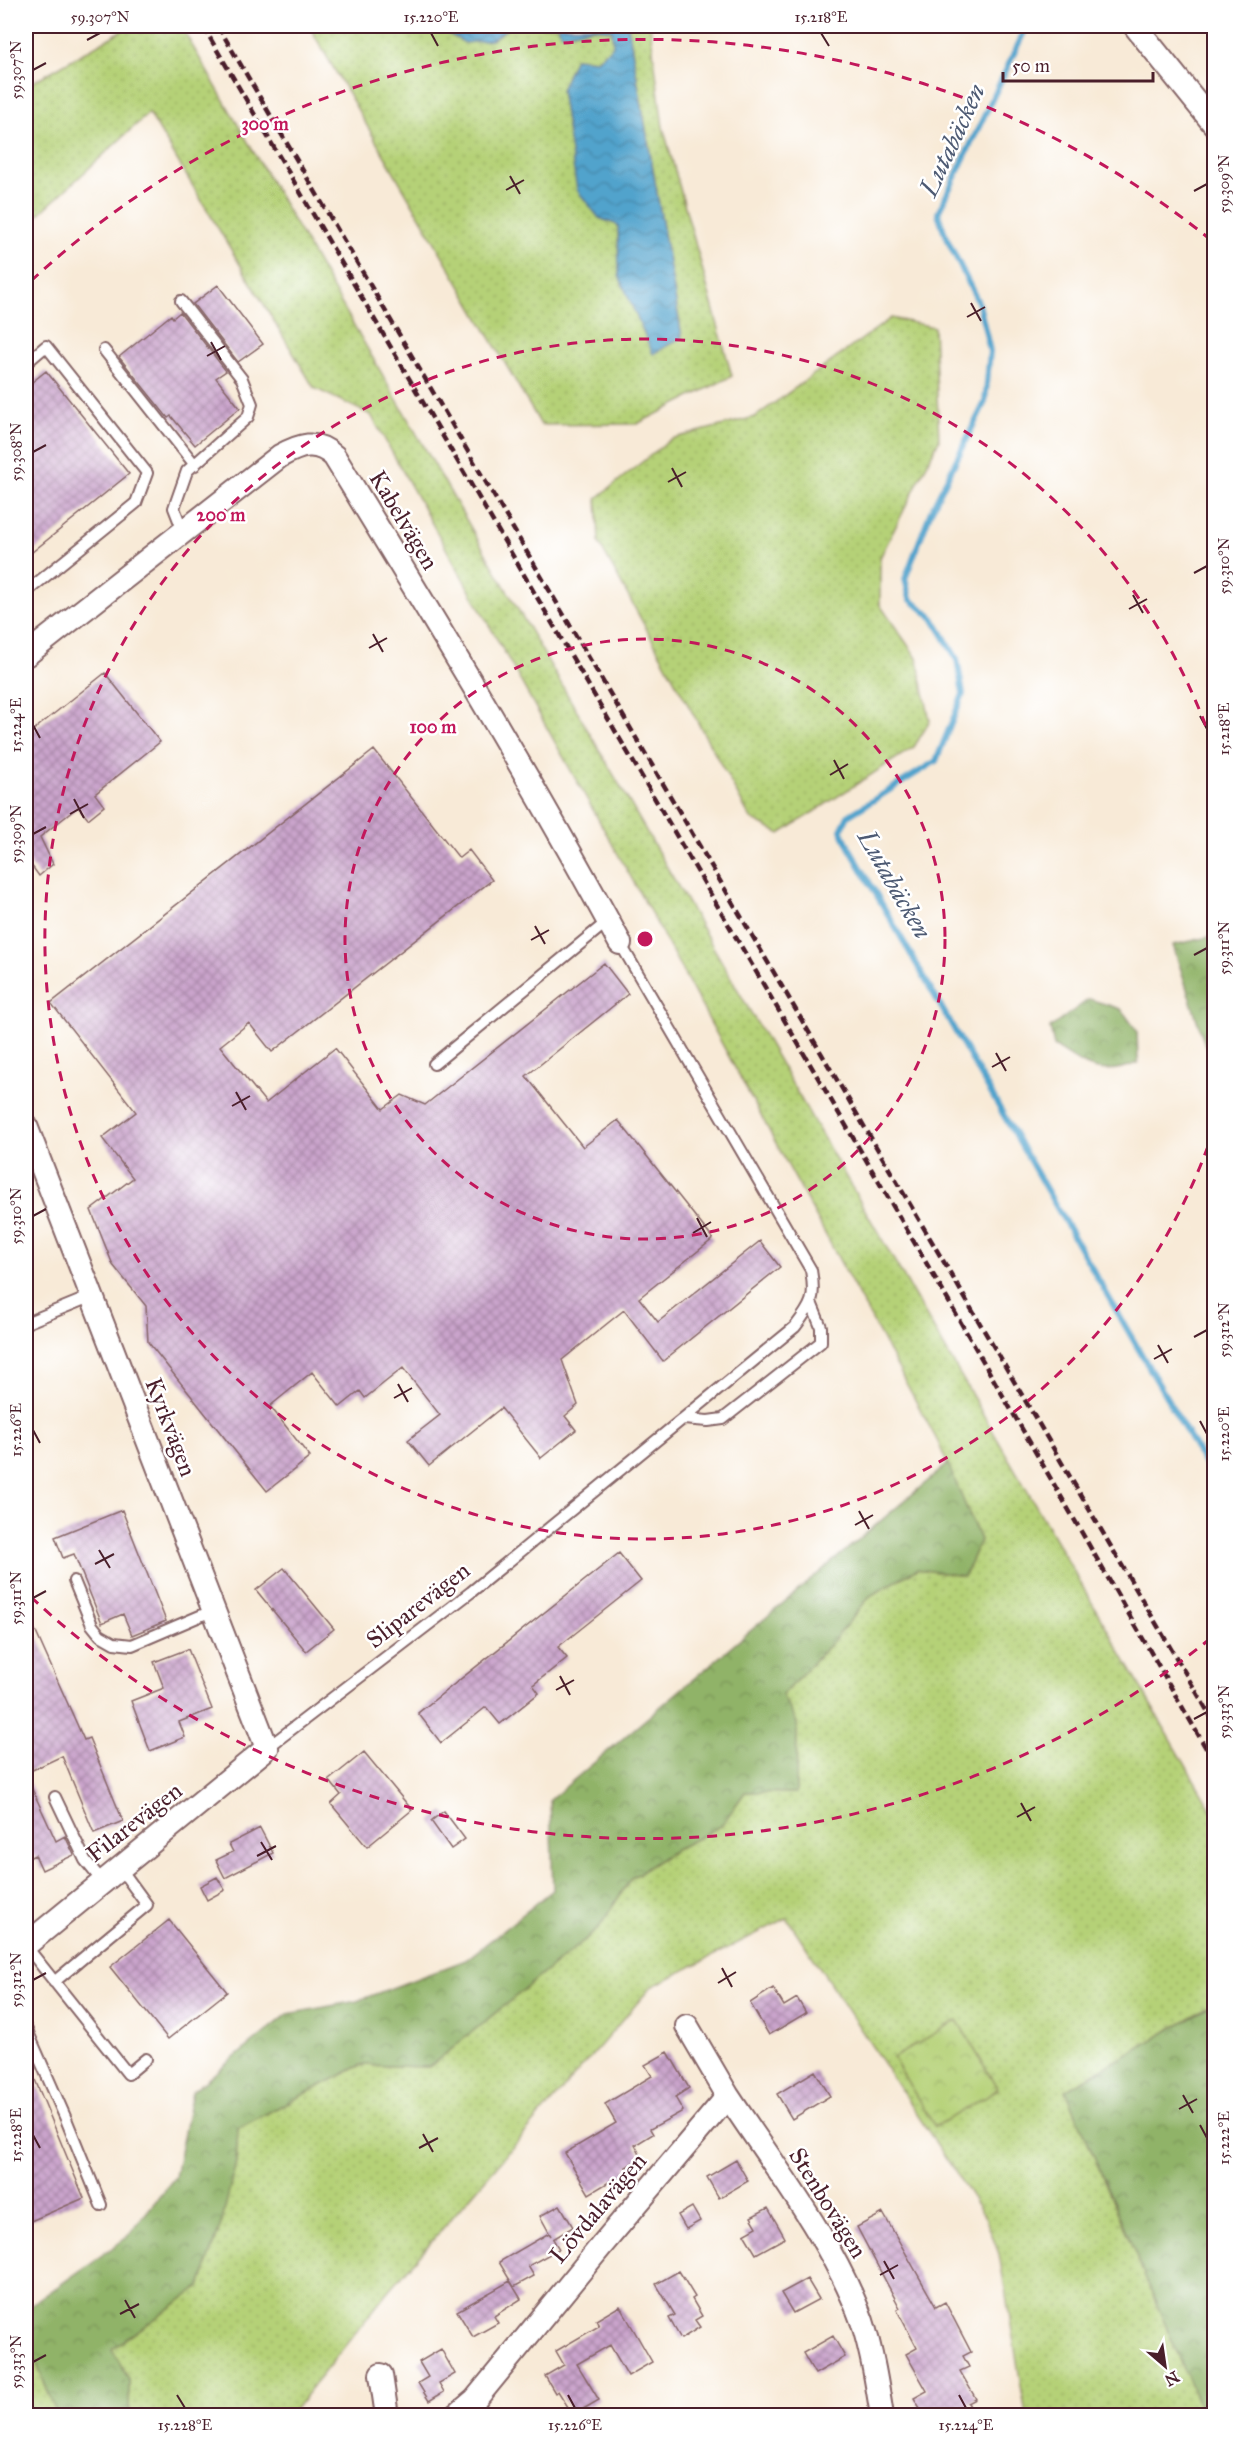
<svg xmlns="http://www.w3.org/2000/svg" width="1240" height="2441" viewBox="0 0 1240 2441" font-family="'IM FELL Great Primer',serif">
  <defs>
    <pattern id="grass-dots" width="8" height="8" patternUnits="userSpaceOnUse" patternTransform="scale(1.5)"><rect width="8" height="8" fill="#b5d177"/><path d="M2 2h.1M6 6h.1" fill="none" stroke="#9db367" stroke-width="1.8" stroke-linecap="round"/></pattern>
    <pattern id="forest-crowns" width="20" height="18" patternUnits="userSpaceOnUse" patternTransform="scale(1.5)"><rect width="20" height="18" fill="#90b368"/><path d="M2 6a3 3 0 1 1 6 0M12 15a3 3 0 1 1 6 0" fill="none" stroke="#789156"/></pattern>
    <pattern id="park-crowns" width="20" height="18" patternUnits="userSpaceOnUse" patternTransform="scale(1.5)"><rect width="20" height="18" fill="#b5d177"/><path d="M2 6a3 3 0 1 1 6 0M12 15a3 3 0 1 1 6 0" fill="none" stroke="#9db367"/></pattern>
    <pattern id="water-waves" width="16" height="10" patternUnits="userSpaceOnUse" patternTransform="scale(1.5)"><rect width="16" height="10" fill="#51a3cc"/><path d="M0 5q4-4 8 0t8 0" fill="none" stroke="#4584a6"/></pattern>
    <pattern id="building-cross-hatch" width="8" height="8" patternUnits="userSpaceOnUse" patternTransform="scale(1.5)"><rect width="8" height="8" fill="#caa4cc"/><path d="M0 0l8 8M0 8l8-8" fill="none" stroke="#a685a6"/></pattern>
  </defs>
  <rect width="100%" height="100%" fill="#fff"/>
  <filter id="ink" filterUnits="userSpaceOnUse"><feTurbulence type="fractalNoise" baseFrequency=".0167" numOctaves="2"/><feDisplacementMap in="SourceGraphic" scale="12" xChannelSelector="R" yChannelSelector="G"/><feConvolveMatrix kernelMatrix="1 2 1 2 8 2 1 2 1" color-interpolation-filters="sRGB"/></filter>
  <filter id="wash" filterUnits="userSpaceOnUse"><feTurbulence type="fractalNoise" baseFrequency=".008" numOctaves="4" result="noise"/><feDisplacementMap in="SourceGraphic" scale="24" xChannelSelector="R" yChannelSelector="G"/><feGaussianBlur stdDeviation="1.35" result="paint"/><feColorMatrix in="noise" values="0 0 0 0 0 0 0 0 0 0 0 0 0 0 0 0 0 1.4 0 .05"/><feComposite in="paint" operator="in"/></filter>
  <g filter="url(#wash)">
    <rect width="100%" height="100%" fill="#f8ead7"/>
    <path fill="url(#grass-dots)" stroke="#807851" stroke-width="1.5" d="M130,26H181L1214,1814V2004L1066,2090L1204,2415H1026L999,2254L985,2217L787,1918L651,1987L387,2293L290,2415H129V2380L112,2349L200,2287L236,2162L238,2128L361,2065L429,2067L598,1929L631,1878L678,1848L721,1826L745,1792L796,1793L797,1723L782,1695L834,1640L870,1596L917,1569L964,1576L980,1540L938,1442L651,913L371,415L314,388L149,113L26,226V86Z
      M309,26H444L443,31L491,40L511,26H558L562,34L594,28L612,30L613,46L597,60L575,58L561,90L568,134L599,218L618,225L619,276L682,336L628,26H650L663,127L732,376L637,424L541,425Z
      M891,318L934,327L939,440L880,558V605L917,658L930,721L914,747L780,834L751,819L599,543L597,498L671,439L755,417Z
      M26,2336L57,2415H34L26,2397Z"/>
    <path fill="url(#forest-crowns)" stroke="#6d694a" stroke-width="1.5" d="M1214,936V1057L1205,1045L1173,945Z
      M1089,999L1121,1009L1137,1031L1138,1063C1100,1078 1086,1067 1054,1046L1050,1028Z
      M948,1464L980,1540L964,1576L917,1569L870,1596L834,1640L782,1695L797,1723L796,1793L745,1792L721,1826L678,1848L631,1878L598,1929L429,2067L361,2065L238,2128L236,2162L222,2221L200,2287L112,2349L129,2380V2415H57L26,2336V2309L126,2238L175,2177L192,2092L288,2014L357,2001L466,1960L553,1890L550,1800Z
      M1214,2004V2415L1204,2416L1066,2090Z"/>
    <path fill="url(#park-crowns)" stroke="#807851" stroke-width="1.5" d="M957,2020L998,2089L935,2127L893,2058Z"/>
    <path fill="url(#water-waves)" stroke="#4e617c" stroke-width="1.5" d="M444,26H511L491,40L465,43L443,31Z
      M558,26H628L682,337L653,354L619,276L618,225L599,218L577,190L561,90L575,58L597,60L613,46L612,30L593,28L561,34Z"/>
    <g fill="none" stroke-linecap="round" stroke-linejoin="round">
      <path stroke="#51a3cc" stroke-width="6" d="M1027,26L938,213L946,237L979,304L990,351L985,402L931,511L905,579L910,599L933,618L957,659L963,694L936,761L848,816L841,830L849,847L1214,1480"/>
    </g>
    <g id="blocks">
      <path fill="url(#building-cross-hatch)" d="M218,285L263,344L238,362L193,304Z
        M180,312L226,371L216,378L240,408L195,445L171,416L168,418L119,357L171,315L173,318Z
        M46,371L129,474L26,557V387Z
        M105,673L160,742L95,794L104,806L88,819L78,807L40,837L53,864L39,876L26,858V736Z
        M374,750L459,858L469,850L492,880L272,1052L249,1023L220,1046L266,1103L335,1048L383,1109L402,1095L425,1105L604,963L628,994L526,1076L583,1147L618,1120L713,1239L639,1298L658,1322L760,1241L780,1267L663,1361L624,1310L562,1360L578,1405L565,1416L576,1430L541,1458L501,1408L429,1466L408,1440L440,1415L403,1368L365,1398L360,1391L340,1407L312,1372L270,1406L310,1457L267,1491L148,1342L146,1306L113,1265L91,1210L133,1178L102,1138L136,1112L51,1003Z
        M122,1510L166,1621L132,1635L123,1614L102,1623L74,1554L63,1558L55,1537Z
        M619,1553L641,1581L558,1647L567,1658L533,1685L539,1693L500,1724L486,1707L441,1743L418,1713Z
        M284,1568L334,1629L306,1651L256,1590Z
        M26,1610L84,1740L89,1738L123,1821L94,1833L62,1756L26,1773Z
        M188,1649L212,1709L179,1722L185,1737L150,1751L131,1701L164,1688L154,1662Z
        M364,1752L412,1810L367,1847L331,1804L341,1795L329,1780Z
        M26,1776L56,1841L65,1836L74,1855L42,1870L35,1855L26,1859Z
        M444,1811L465,1839L451,1849L431,1821Z
        M260,1828L273,1853L225,1878L216,1860L233,1852L229,1844Z
        M217,1877L225,1890L207,1900L200,1886Z
        M169,1920L227,1992L168,2039L110,1967Z
        M773,1988L784,2006L797,1998L806,2013L769,2035L750,2003Z
        M668,2052L689,2088L675,2097L683,2111L650,2129L653,2134L635,2145L642,2158L626,2167L630,2174L616,2182L614,2179L589,2194L565,2153L616,2123L605,2104L652,2076L645,2065Z
        M26,2058L84,2198L26,2223Z
        M815,2071L830,2096L792,2119L777,2094Z
        M736,2160L748,2181L719,2198L707,2177Z
        M560,2205L573,2227L553,2239L559,2249L528,2266L534,2276L514,2287L499,2262L549,2233L551,2236L540,2216Z
        M692,2207L700,2221L686,2229L678,2215Z
        M768,2208L785,2238L756,2254L744,2234L757,2227L751,2217Z
        M883,2213L936,2307L945,2302L971,2352L963,2356L969,2367L960,2371L976,2399L968,2403L975,2415H924L914,2398L927,2391L906,2354L917,2348L897,2310L900,2308L857,2227Z
        M679,2271L695,2297L692,2299L702,2316L695,2320L700,2327L681,2339L669,2318L675,2315L656,2284Z
        M807,2279L819,2299L793,2313L781,2293Z
        M510,2281L521,2299L494,2316L498,2323L473,2337L457,2311Z
        M620,2306L652,2362L628,2376L610,2345L577,2364L599,2400L573,2415L558,2391L555,2393L545,2376L564,2365L556,2351L599,2326L596,2320Z
        M833,2336L845,2357L815,2374L803,2353Z
        M441,2349L455,2374L439,2383L444,2392L429,2401L418,2383L428,2377L419,2362Z"/>
    </g>
  </g>
  <g filter="url(#ink)">
    <use href="#blocks" fill-opacity="0" stroke="#876667" stroke-width="1.5"/>
    <g fill="none" stroke-linecap="round" stroke-linejoin="round">
      <defs>
        <path id="lane" d="M181,301L242,379L252,404L248,417L187,471L174,508L183,531
          M104,350L195,465
          M26,363L46,346L147,473L136,503L26,592
          M434,1064L608,921
          M26,1323L92,1296
          M683,1419L708,1421L723,1419L821,1342V1327L812,1305
          M74,1581L92,1625L100,1635L114,1643L132,1645L214,1610
          M267,1748L471,1592L795,1327C812,1305 816,1298 811,1270L620,943
          M55,1797L85,1860L102,1881
          M26,1946L128,2074L146,2059
          M54,1982L147,1905L120,1868
          M26,2028L66,2119L101,2205"/>
        <path id="street" d="M1135,26L1214,124
          M26,655L280,456C300,445 316,439 334,456C432,616 531,778 620,943
          M26,1126L267,1748L26,1945
          M728,2096C774,2166 834,2243 862,2321C872,2352 877,2384 882,2416
          M381,2375L387,2416
          M456,2416L475,2400L602,2245L728,2096L687,2026"/>
      </defs>
      <use href="#lane" stroke="#876667" stroke-width="14"/>
      <use href="#street" stroke="#876667" stroke-width="26"/>
      <use href="#lane" stroke="#fff" stroke-width="10"/>
      <use href="#street" stroke="#fff" stroke-width="22"/>
      <path stroke="#4a1f2b" stroke-width="4.5" stroke-dasharray="9 4.5" stroke-linecap="butt" d="M203,26L938,1283L1214,1762
        M218,26L1214,1722"/>
    </g>
  </g>
  <path fill="none" stroke="#4a1f2b" stroke-width="2" d="M431,33L438,46M821,33L829,46M87,40L100,33M33,70L46,63M510,176L520,194M506,190L524,180M1194,191L1207,184M971,303L981,321M967,317L985,307M211,342L221,360M207,356L225,346M33,452L46,445M672,468L682,487M668,482L686,472M1194,573L1207,566M1133,595L1143,613M1129,609L1147,599M373,634L383,652M369,648L387,638M1200,716L1207,729M33,725L40,738M834,760L844,779M830,775L848,764M74,799L84,818M70,814L88,804M33,834L46,827M535,926L545,944M531,940L549,930M1194,955L1207,948M996,1053L1006,1071M992,1067L1010,1057M236,1092L246,1110M232,1106L250,1096M33,1216L46,1209M697,1218L707,1237M693,1233L711,1222M1194,1337L1207,1330M1158,1345L1168,1363M1154,1359L1172,1349M398,1384L408,1402M394,1398L412,1388M1200,1421L1207,1434M33,1430L40,1443M859,1511L869,1529M855,1525L873,1515M99,1550L110,1568M95,1564L114,1554M33,1598L46,1591M560,1676L570,1695M556,1690L574,1680M1194,1719L1207,1712M1021,1803L1031,1821M1017,1817L1035,1807M261,1842L272,1860M257,1856L276,1846M722,1968L732,1987M33,1980L46,1973M718,1983L736,1972M1183,2095L1193,2113M1179,2109L1197,2099M1200,2125L1207,2138M423,2134L433,2152M33,2135L40,2148M419,2148L438,2138M884,2261L894,2279M880,2275L898,2265M125,2300L135,2318M120,2314L139,2304M33,2362L46,2355M177,2395L185,2408M568,2395L575,2408M959,2395L966,2408"/>
  <g fill="none" stroke="#c2185b" stroke-width="3" stroke-dasharray="10 8">
    <circle cx="645" cy="939" r="300"/>
    <path d="M1214 1129A600 600 0 1 1 1214 749"/>
    <path d="M1211 1638A900 900 0 0 1 31 1597M31 281A900 900 0 0 1 1211 240"/>
  </g>
  <g text-anchor="middle" stroke-width="5" stroke-linejoin="round" paint-order="stroke">
    <g font-size="24" fill="#4a1f2b" stroke="#fff">
      <text transform="translate(404 520) rotate(59)" y="8">Kabelvägen</text>
      <text transform="translate(171 1427) rotate(69)" y="8">Kyrkvägen</text>
      <text transform="translate(418 1605) rotate(-38)" y="8">Sliparevägen</text>
      <text transform="translate(134 1822) rotate(-38)" y="8">Filarevägen</text>
      <text transform="translate(828 2203) rotate(58)" y="8">Stenbovägen</text>
      <text transform="translate(598 2208) rotate(-50)" y="8">Lövdalavägen</text>
    </g>
    <g font-size="26" font-style="italic" fill="#4d5a73" stroke="#fff">
      <text transform="translate(952 140) rotate(-65)" y="9">Lutabäcken</text>
      <text transform="translate(895 884) rotate(60)" y="9">Lutabäcken</text>
    </g>
  </g>
  <circle cx="645" cy="939" r="9" fill="#c2185b" stroke="#fff" stroke-width="3"/>
  <g font-size="18" text-anchor="middle" font-weight="bold" fill="#c2185b" stroke="#fff" stroke-width="5" stroke-linejoin="round" paint-order="stroke">
    <text x="265" y="130">300 m</text>
    <text x="221" y="521">200 m</text>
    <text x="433" y="733">100 m</text>
  </g>
  <rect width="1240" height="2441" fill="none" stroke="#fff" stroke-width="66"/>
  <g transform="translate(1165 2366) rotate(151)" stroke="#ffffff" stroke-width="4.5" paint-order="stroke">
  <path d="M0-4.5L10 22L0 15L-10 22Z" fill="#4a1f2b"/>
  <text y="-9" font-size="16" font-weight="bold" text-anchor="middle" fill="#4a1f2b">N</text>
  </g>
  <path d="M1003 72v9h150v-9" fill="none" stroke="#4a1f2b" stroke-width="3"/>
  <text x="1012" y="72" font-size="18" fill="#4a1f2b" stroke="#ffffff" stroke-width="4.5" paint-order="stroke">50 m</text>
  <rect x="33" y="33" width="1174" height="2375" fill="none" stroke="#4a1f2b" stroke-width="2"/>
  <g font-size="15" text-anchor="middle" fill="#4a1f2b">
    <text x="100" y="22">59.307°N</text>
    <text x="431" y="22">15.220°E</text>
    <text x="821" y="22">15.218°E</text>
    <text transform="translate(16 70) rotate(-90)" y="5">59.307°N</text>
    <text transform="translate(1224 184) rotate(-90)" y="5">59.309°N</text>
    <text transform="translate(16 452) rotate(-90)" y="5">59.308°N</text>
    <text transform="translate(1224 566) rotate(-90)" y="5">59.310°N</text>
    <text transform="translate(16 725) rotate(-90)" y="5">15.224°E</text>
    <text transform="translate(1224 729) rotate(-90)" y="5">15.218°E</text>
    <text transform="translate(16 834) rotate(-90)" y="5">59.309°N</text>
    <text transform="translate(1224 948) rotate(-90)" y="5">59.311°N</text>
    <text transform="translate(16 1216) rotate(-90)" y="5">59.310°N</text>
    <text transform="translate(1224 1330) rotate(-90)" y="5">59.312°N</text>
    <text transform="translate(16 1430) rotate(-90)" y="5">15.226°E</text>
    <text transform="translate(1224 1434) rotate(-90)" y="5">15.220°E</text>
    <text transform="translate(16 1598) rotate(-90)" y="5">59.311°N</text>
    <text transform="translate(1224 1712) rotate(-90)" y="5">59.313°N</text>
    <text transform="translate(16 1980) rotate(-90)" y="5">59.312°N</text>
    <text transform="translate(16 2135) rotate(-90)" y="5">15.228°E</text>
    <text transform="translate(1224 2138) rotate(-90)" y="5">15.222°E</text>
    <text transform="translate(16 2362) rotate(-90)" y="5">59.313°N</text>
    <text x="185" y="2430">15.228°E</text>
    <text x="575" y="2430">15.226°E</text>
    <text x="966" y="2430">15.224°E</text>
  </g>
</svg>
